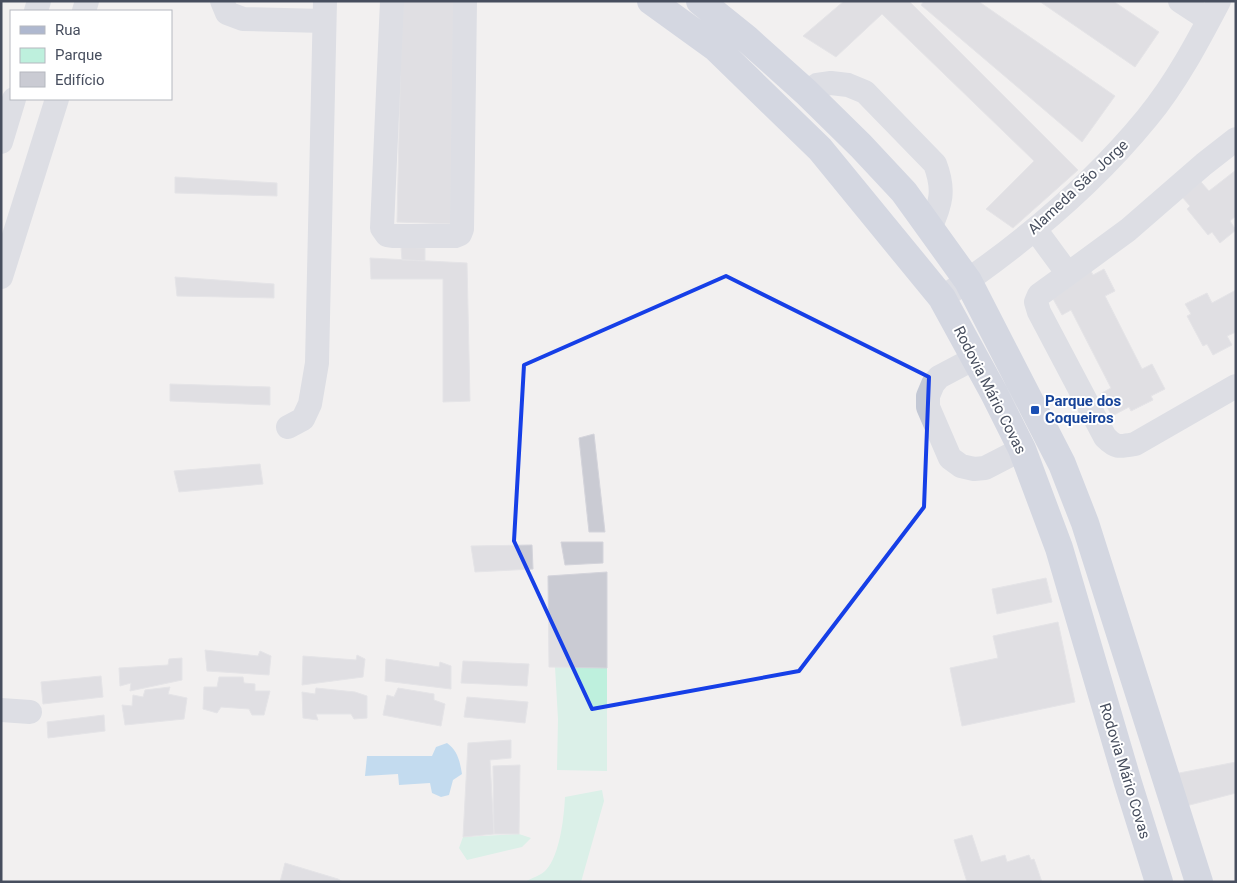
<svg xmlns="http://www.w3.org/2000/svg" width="1237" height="883" viewBox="0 0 1237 883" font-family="Roboto,sans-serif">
  <rect width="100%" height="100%" fill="#f2f0f0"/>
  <path fill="#bef0dd" d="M555,667L607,668V771L557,770L558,719Z
    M602,790L604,801L581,882H525C531,878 542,875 546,870C560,855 564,817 565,797Z
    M519,834L531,838L522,847L467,860L459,848L463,837Z"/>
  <path fill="#8ac2ee" d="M447,743C458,751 460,762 462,774L453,780L449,795L441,797L432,793L430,783L399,785L398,774L365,776L367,756H432L436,747Z"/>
  <path fill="#cacbd3" stroke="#d4d4db" d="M402,1H458L454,224L397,222Z
    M844,1H909L1078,170L1013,228L986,209L1034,161L882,14L836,57L803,36Z
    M924,1H978L1115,96L1082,142L921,5Z
    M1039,1H1113L1159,32L1135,67Z
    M1236,170V216L1230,221L1236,230L1220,243L1212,232L1208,235L1187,209L1190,206L1182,197L1201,182L1209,191Z
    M175,177L277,183V196L175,193Z
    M401,247L425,248V261L402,260Z
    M370,258L467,263L470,401L443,402V279H371Z
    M1104,269L1115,291L1105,296L1142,369L1152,364L1165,389L1151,396L1153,400L1131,411L1129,407L1112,416L1100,394L1111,388L1071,310L1062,315L1052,297L1091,271L1093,275Z
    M175,277L274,284V298L177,296Z
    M1236,290V332L1227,336L1232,345L1213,355L1207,344L1203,346L1187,316L1191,314L1185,304L1207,293L1212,303Z
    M170,384L270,387V405L170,401Z
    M594,434L605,532H589L579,438Z
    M260,464L263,484L179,492L174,471Z
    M561,542H603V563L565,565Z
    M532,545L533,569L475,572L471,546Z
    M607,572V668L549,667L548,576Z
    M1046,578L1052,602L997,614L992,589Z
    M1058,622L1075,702L962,726L950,668L998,658L993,636Z
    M205,650L258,656L260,651L271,656L269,675L207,671Z
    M357,655L365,659L363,677L302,685L303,656L356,660Z
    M182,658V680L130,691L131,683L120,686L119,668L168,665L169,659Z
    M386,659L439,667L440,662L451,666V689L385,681Z
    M463,661L529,664L527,686L461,683Z
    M101,676L103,697L43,704L41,682Z
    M219,677H243L244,683L255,684V691H270L264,715H252L249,709L221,707L217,713L203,709L204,687H217Z
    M170,687L168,694L187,698L184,719L125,725L122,705L132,706L133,695L143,697L145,690Z
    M316,688L355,692L367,696V718L354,719L351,714H316L318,720L303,718L302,692L315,694Z
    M398,688L434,694V700L445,704L441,726L383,715L387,695L394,697Z
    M467,697L528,702L525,723L464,717Z
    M104,715L105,731L48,738L47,722Z
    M511,740V758L490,760L494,834L463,837L468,743Z
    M1236,762V793L1182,807L1174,774Z
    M520,765L519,834H494L493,766Z
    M972,835L981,862L1005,855L1007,862L1029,855L1031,860L1034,859L1042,882H967L954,840Z
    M285,863L338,879L343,882H280Z"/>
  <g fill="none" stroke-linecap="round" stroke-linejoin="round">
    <path stroke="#c3c8d5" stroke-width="24" d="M222,1L227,13L243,19L324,21
      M392,1L382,228L387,235L394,236H455L460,234L462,229L465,1
      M1180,1L1209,20
      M36,11L39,1
      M84,11L87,1
      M806,92L817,85L831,83L848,85L865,92L935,164C945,190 941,204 930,228
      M1,142L14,99
      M1035,229L1068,274L1128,230L1204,164L1236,139
      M1068,274L1039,295L1036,302L1039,312L1105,437C1116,448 1119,447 1135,444L1236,386
      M1,277L57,99
      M942,298C1018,247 1089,189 1147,118C1176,83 1198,41 1219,1
      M975,358L939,377L933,384L928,396V407L950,458L961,466L974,469L985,468L1022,449
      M288,427L303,419L310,404L317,363L325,1
      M1,710L30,712"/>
    <path stroke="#afb8cf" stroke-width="28" d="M651,1L716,48L820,149L942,298L994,393L1022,449L1059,548L1128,783L1159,882
      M700,1L747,39L806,92L861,146L904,192L968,281L1062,464L1085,523L1199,882"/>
  </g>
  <path d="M0 0H1237V883H0ZM726,276L929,377L924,507L799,671L592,709L514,541L524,365Z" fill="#f2f0f0" fill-opacity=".55" fill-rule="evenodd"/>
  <path fill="none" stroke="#163fe7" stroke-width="4" stroke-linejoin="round" d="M726,276L929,377L924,507L799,671L592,709L514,541L524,365Z"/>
  <rect fill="#1a4fb4" stroke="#fff" stroke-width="2" x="1030" y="405" width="10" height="10" rx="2.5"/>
  <g text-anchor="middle" stroke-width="4" stroke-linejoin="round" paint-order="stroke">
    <g font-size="15" fill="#474e5e" stroke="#fff">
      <text transform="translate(1078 187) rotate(-43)" y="5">Alameda São Jorge</text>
      <text transform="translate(990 390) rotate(63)" y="5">Rodovia Mário Covas</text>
      <text transform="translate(1125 771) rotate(73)" y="5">Rodovia Mário Covas</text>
    </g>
    <g font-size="15" font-weight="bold" fill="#164399" stroke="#fff" text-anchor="start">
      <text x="1045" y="406">Parque dos<tspan x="1045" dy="17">Coqueiros</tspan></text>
    </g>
  </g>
  <rect width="1237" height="883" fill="none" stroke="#474e5e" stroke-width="5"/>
  <rect x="10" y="10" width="162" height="90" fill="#ffffff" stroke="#b5b8bf"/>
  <rect x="20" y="26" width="25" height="8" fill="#afb8cf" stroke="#b5b8bf"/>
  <text x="55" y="35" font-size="15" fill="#474e5e">Rua</text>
  <rect x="20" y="48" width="25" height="15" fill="#bef0dd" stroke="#b5b8bf"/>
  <text x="55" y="60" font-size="15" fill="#474e5e">Parque</text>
  <rect x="20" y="72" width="25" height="15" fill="#cacbd3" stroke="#b5b8bf"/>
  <text x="55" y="85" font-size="15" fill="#474e5e">Edifício</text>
</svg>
